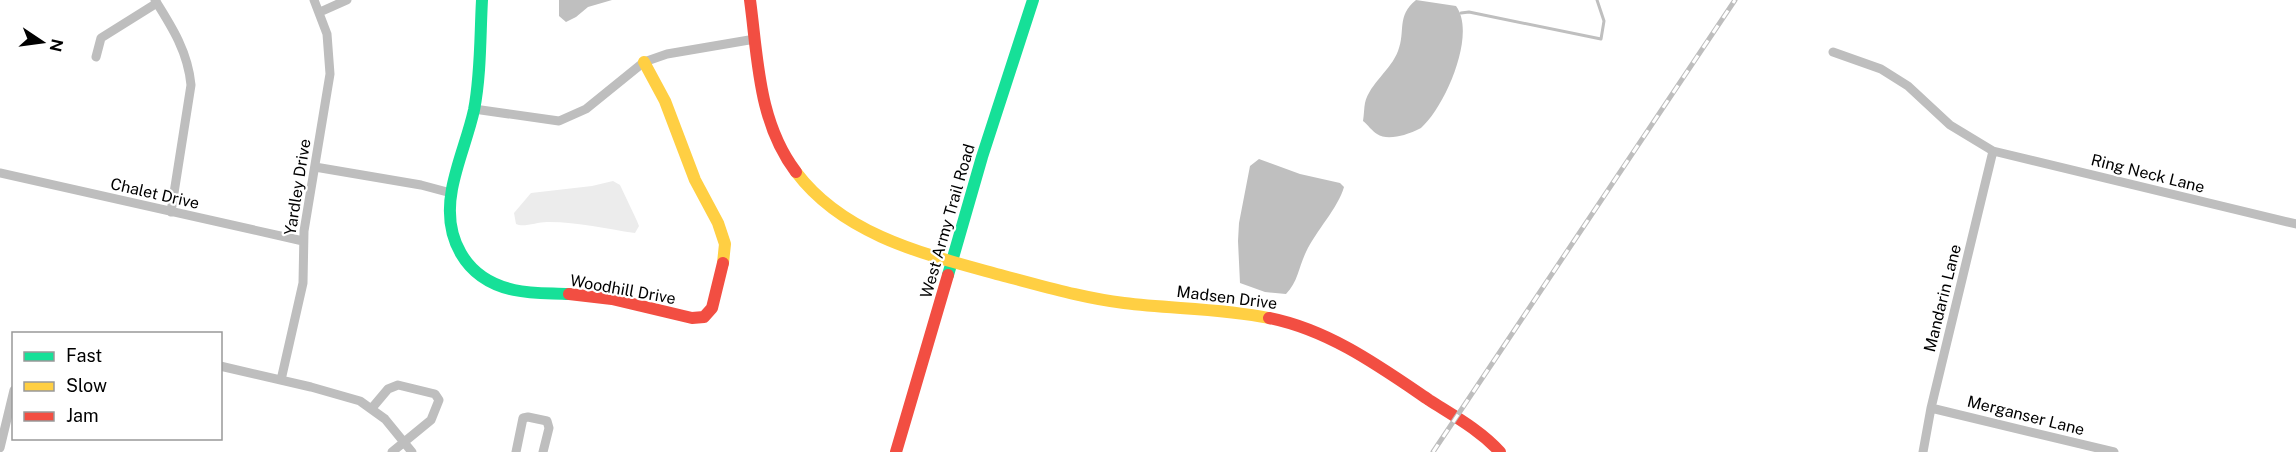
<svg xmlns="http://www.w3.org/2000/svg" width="2296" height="452" viewBox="0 0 2296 452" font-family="'Public Sans',sans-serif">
  <rect width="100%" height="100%" fill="#fff"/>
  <path fill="#ececec" d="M613,181L620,185L637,221L639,226L635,233C606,229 579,222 549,222C539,221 524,228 516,224L514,213L531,193L592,186Z"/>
  <path fill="#bfbfbf" d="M559,0H612L588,7L576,17L566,22L559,16Z
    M1416,0L1456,6C1477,34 1445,107 1421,128C1416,131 1409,133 1404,135C1396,137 1384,139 1377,134C1372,131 1368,125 1363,121C1364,115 1364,108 1365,103C1370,83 1391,70 1398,51C1406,31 1396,16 1416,0Z
    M1259,159L1300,174L1340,183L1344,187C1338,208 1316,231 1306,252C1299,266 1298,282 1286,294L1265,292L1240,283L1238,241L1239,223L1250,166Z"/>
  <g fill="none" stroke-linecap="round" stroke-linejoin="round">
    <path stroke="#bfbfbf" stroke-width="3" d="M1461,13L1469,12L1601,39L1604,21L1597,0"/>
    <path stroke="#bebebe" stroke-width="9" d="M155,0C172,27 188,52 191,85L171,212
      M320,12L347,0
      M1833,52L1881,69L1908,86L1950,125L1993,151L2296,224
      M96,57L101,38L157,3
      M474,109L559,121L586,109L644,62L667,54L755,39
      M315,167L421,185L451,193
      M0,173L303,241
      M220,366L311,387L360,401L385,419L412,452
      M281,380L303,283L304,231L330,74L327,34L314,0
      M372,408L388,389L398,385L435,394L439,400L431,420L392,452
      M1931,408L2114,452
      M0,448L14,390
      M516,452L523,418L528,417L547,421L549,428L543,452
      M1923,452L1931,408L1993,151"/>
    <path stroke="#16e098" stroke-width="12" d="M482,0C480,36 481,74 474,110C468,137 457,162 452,189C443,237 464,279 514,290C532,294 550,293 569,294
      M948,275L982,157L1033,0"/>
    <path stroke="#ffcf43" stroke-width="12" d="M644,62L665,101L695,180L718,223L725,244L723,263
      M796,172C845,237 928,255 1004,276C1043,286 1083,298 1124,303C1172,309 1221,308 1269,318"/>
    <path stroke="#f24e42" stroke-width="12" d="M750,0C758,59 758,122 796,172
      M569,294L612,299L692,318L704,317L712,308L723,263
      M1269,318C1329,330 1379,366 1429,400C1454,416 1480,430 1500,452
      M896,452L948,275"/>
    <defs>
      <path id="rail" d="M1433,452L1735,0"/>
    </defs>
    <use href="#rail" stroke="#bebebe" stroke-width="5"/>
    <use href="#rail" stroke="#fff" stroke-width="3" stroke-dasharray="9" stroke-linecap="butt"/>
  </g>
  <g text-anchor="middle" stroke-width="4.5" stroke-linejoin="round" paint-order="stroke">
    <g font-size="16" fill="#000" stroke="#fff">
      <text transform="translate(2148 173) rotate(14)" y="6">Ring Neck Lane</text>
      <text transform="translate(297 187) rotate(-81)" y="6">Yardley Drive</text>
      <text transform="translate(155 193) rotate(13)" y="6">Chalet Drive</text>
      <text transform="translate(947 221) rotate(-74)" y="6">West Army Trail Road</text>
      <text transform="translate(623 289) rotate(10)" y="6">Woodhill Drive</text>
      <text transform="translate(1227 297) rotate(7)" y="6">Madsen Drive</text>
      <text transform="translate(1942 298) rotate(-76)" y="6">Mandarin Lane</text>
      <text transform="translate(2026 415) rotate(14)" y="6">Merganser Lane</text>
    </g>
  </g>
  <rect x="12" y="332" width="210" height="108" fill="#ffffff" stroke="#999999" stroke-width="1.5"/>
  <rect x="24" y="352" width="30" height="9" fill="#16e098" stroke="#999999" stroke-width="1.5"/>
  <text x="66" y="362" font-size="18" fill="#000000">Fast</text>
  <rect x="24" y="382" width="30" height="9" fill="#ffcf43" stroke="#999999" stroke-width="1.5"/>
  <text x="66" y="392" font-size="18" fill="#000000">Slow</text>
  <rect x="24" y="412" width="30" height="9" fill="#f24e42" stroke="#999999" stroke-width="1.5"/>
  <text x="66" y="422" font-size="18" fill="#000000">Jam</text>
  <g transform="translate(42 42) rotate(103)" stroke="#ffffff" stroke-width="4.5" paint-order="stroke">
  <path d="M0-4.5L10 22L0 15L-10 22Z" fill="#000000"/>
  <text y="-9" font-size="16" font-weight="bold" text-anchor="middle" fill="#000000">N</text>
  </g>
</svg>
